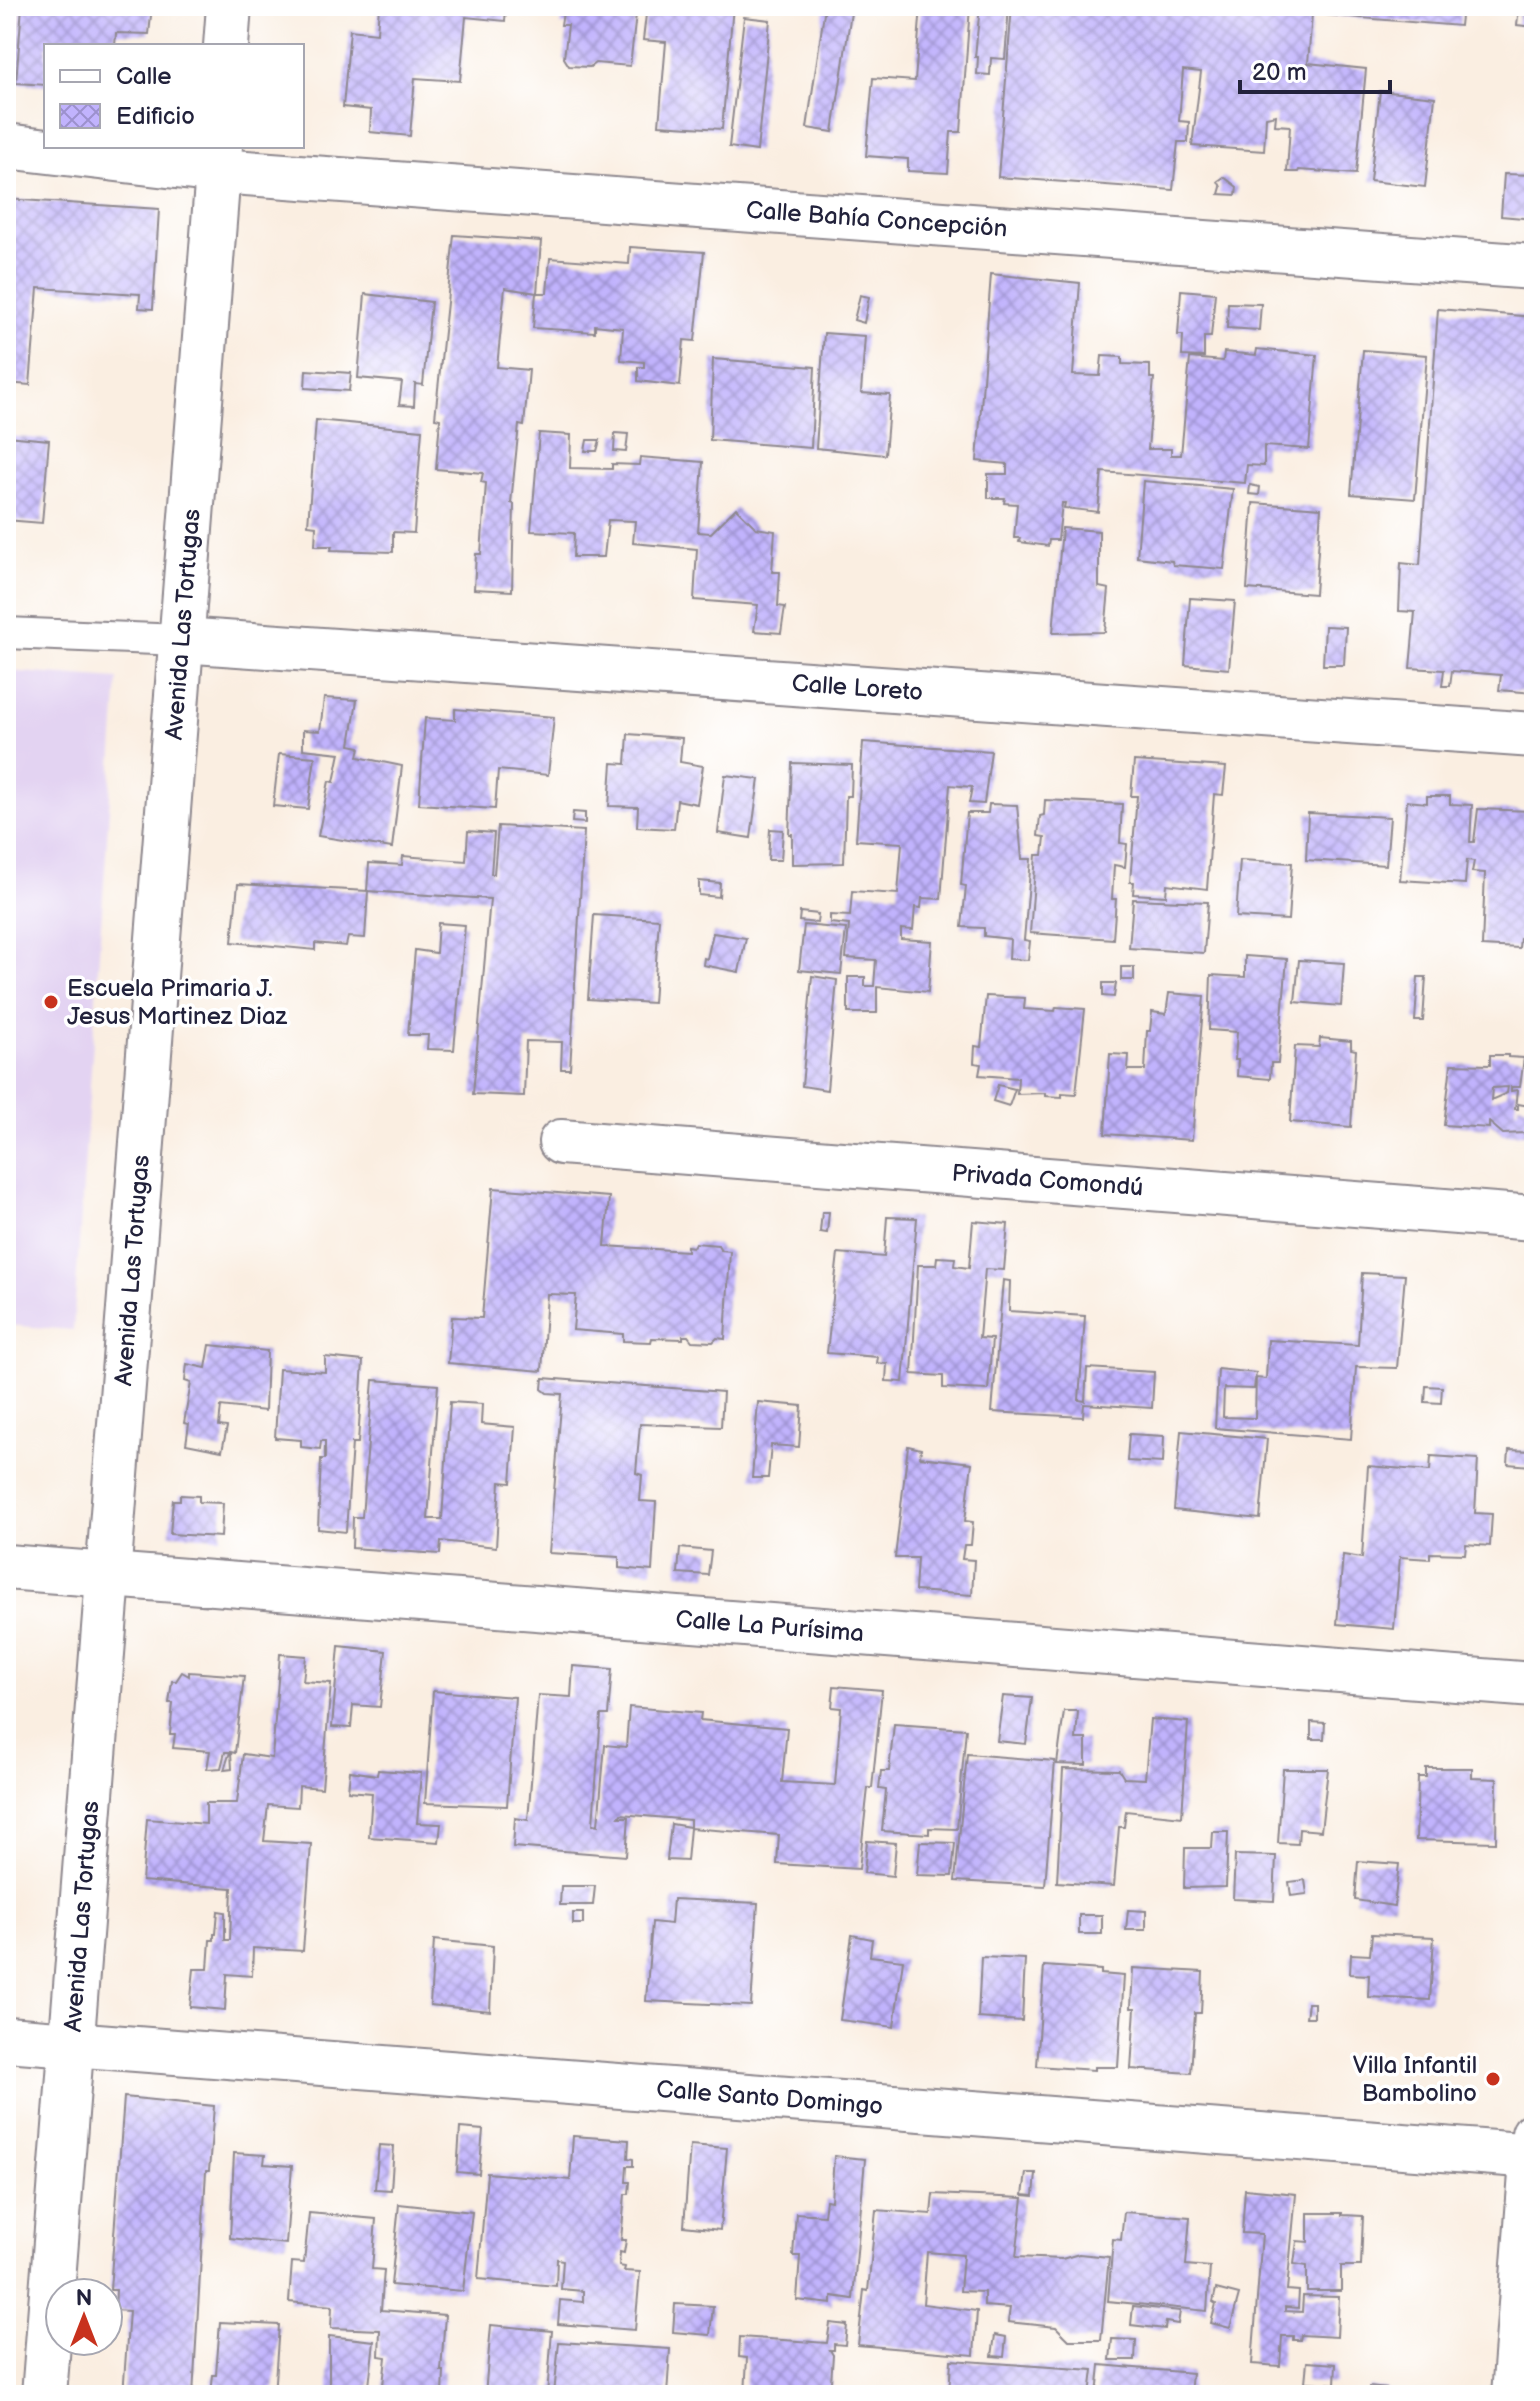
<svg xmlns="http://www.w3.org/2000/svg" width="1540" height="2401" viewBox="0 0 1540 2401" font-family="'Balsamiq Sans',sans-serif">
  <defs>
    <pattern id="building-cross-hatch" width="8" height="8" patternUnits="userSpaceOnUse" patternTransform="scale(2)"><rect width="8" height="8" fill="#c1b3fd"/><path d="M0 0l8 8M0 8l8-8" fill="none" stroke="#9c91ce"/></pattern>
  </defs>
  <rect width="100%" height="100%" fill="#fff"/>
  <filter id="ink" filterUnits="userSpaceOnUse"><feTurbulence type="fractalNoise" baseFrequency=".0125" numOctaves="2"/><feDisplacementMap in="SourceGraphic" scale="16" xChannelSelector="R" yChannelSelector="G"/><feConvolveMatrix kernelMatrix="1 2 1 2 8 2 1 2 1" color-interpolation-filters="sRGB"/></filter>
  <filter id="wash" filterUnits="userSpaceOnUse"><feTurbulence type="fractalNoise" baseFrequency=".006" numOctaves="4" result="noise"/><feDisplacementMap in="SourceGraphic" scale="32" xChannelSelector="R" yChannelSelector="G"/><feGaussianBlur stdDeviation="1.8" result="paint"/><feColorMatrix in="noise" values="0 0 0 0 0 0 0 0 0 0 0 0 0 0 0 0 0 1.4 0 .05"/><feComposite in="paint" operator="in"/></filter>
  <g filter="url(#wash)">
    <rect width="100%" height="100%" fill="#faeee1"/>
    <path fill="#e3d3f2" d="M6,671L118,679L73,1330L6,1325Z"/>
    <g id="blocks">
      <path fill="url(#building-cross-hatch)" fill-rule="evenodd" d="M22,6H152L149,34L116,33L115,46H46V85L16,83Z
        M379,6H529L528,11L506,9L505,21L466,17L460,81L415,78L410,136L370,132L371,110L343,107L350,30L377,33Z
        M564,6H637L630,66L595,63L590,67L569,66L564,58L568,25H561Z
        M647,6H733L722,129L659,125L666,42L643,40Z
        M825,6H852L833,132L807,128Z
        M921,6H970L961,132H951L948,173L908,171V159L866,156L873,78L915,81Z
        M980,6H1009L1005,59L991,58L990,75L977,74L978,57H975Z
        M1012,6H1201L1261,10L1262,6H1462L1460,26L1312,14L1308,63L1366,69L1356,174L1299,170L1298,172H1287L1290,126L1275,125L1276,115L1266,117L1264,151L1192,146L1201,72L1183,70L1179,121L1189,122L1188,142H1178L1173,190L998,177Z
        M1519,8L1534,9V27L1517,25Z
        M744,17L770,20L757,151L729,147Z
        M1380,91L1435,97L1425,187L1370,181Z
        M1504,174L1534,175V219L1501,216Z
        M1224,177L1237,187L1236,195L1219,194L1221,187L1218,181Z
        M6,199L159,209L153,309L139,308L140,294L38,288L30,385L6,383Z
        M454,235L541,241L537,293L505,288L497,367L529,370L524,426L519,425L511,503L514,504L512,591L474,589L476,554H481L486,483L481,482L483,473L436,469L440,419L435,418Z
        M630,247L704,252L695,341L684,340L680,386L638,381V367H644V362L621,360L623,328L595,325V332L533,328L536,293H547L550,258L629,264Z
        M991,274L1080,283L1073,375L1100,376L1102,356L1122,357V364L1150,365V378H1154L1148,449H1171V455H1181L1190,358L1223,361L1224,352L1256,355L1257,349L1317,355L1309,449L1264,446V466L1247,465L1245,483L1102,472L1098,512L1064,508L1065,503H1062L1058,540H1049L1048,546L1019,542L1020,538H1014L1017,504L1004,503L1005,498H988V474H1007V464L977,461Z
        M1181,290L1215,293L1211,337H1204V357L1182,356L1183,335H1178Z
        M365,294L431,302L423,385L415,384L414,406L399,405L402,382L358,378Z
        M860,295L869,297L864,323L854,320Z
        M1228,303L1261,304L1259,330L1227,328Z
        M1438,309L1534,317V693L1499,690L1501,675L1452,671L1450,686H1442L1444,670L1410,668L1415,612L1399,611L1401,563L1420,565Z
        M824,333L865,336L861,393L890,395L885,455L816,448Z
        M1363,350L1427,355L1415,499L1351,494Z
        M713,359L815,367L811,448L710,440Z
        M306,370L351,373L349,391L305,388Z
        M316,420L422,430L414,533L393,532V552L331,550L332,546H315L316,526L308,525Z
        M539,433L571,435L570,468L612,469V464L639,465L640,457L703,462L698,532L711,533L736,508L756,528L775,531L772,572H780L778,606L785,607L781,633L754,631L758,605L694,600L697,549L633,543L635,521L608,520L604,557H573L574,533L531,531Z
        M615,433L628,434L626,452L614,451Z
        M6,436L49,440L42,523L6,520Z
        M587,440H600L597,451H585Z
        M1143,481L1233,489L1224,569L1173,565L1172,561L1137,557Z
        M1250,485L1260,487L1259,495L1249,494Z
        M1253,503L1321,508L1315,594L1247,589Z
        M1062,528L1099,531V587L1109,589L1105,632L1053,633Z
        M1190,598L1235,601L1229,669L1185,665Z
        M1325,626L1346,627L1344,665H1323Z
        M324,698L357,700L350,745L360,747L358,757L402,766L392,848L318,836L329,781L334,782L340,753L303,749V730L320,731Z
        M455,709L554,717L548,775L498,770L495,809L419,804L425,718L455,720Z
        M628,734L682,738L680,762L703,766L697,804L677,800L674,829L637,827L638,807L609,806L612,763L626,764Z
        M863,742L991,751L984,804L969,803L972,787L950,785L941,899L922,898L921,908L915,907L913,930L901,929V939L932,941L928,992L877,987V1013H848V977H865V986H874L876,960L846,958L849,925L830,923V915L850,916L852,891L898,894L902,843L856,840Z
        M279,754L315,757L308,809L273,806Z
        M1134,761L1226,767L1223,795L1214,794L1207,889L1167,884L1166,896L1133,894L1134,882H1130L1137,796H1131Z
        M792,763L852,765L851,796H846L844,863L792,864V834H789Z
        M725,775L759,779L751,838L718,833Z
        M1427,796H1450V804L1472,805L1470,842H1474L1478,809L1531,811L1529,845H1534V939L1520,938L1519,948L1482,946L1485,873L1472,872L1474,861L1467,860L1465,884L1400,880L1407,801L1427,803Z
        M1045,800L1122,804L1120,843L1127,844L1125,867L1114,865L1112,899H1116L1113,939L1030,933L1036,855H1043L1045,837L1038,836L1040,816L1044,815Z
        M989,804L1017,805L1022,859H1031L1024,940L1030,941L1028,960L1009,959L1010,939L984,936V928L962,927L966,886L961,885L967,813H988Z
        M573,812L585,813V823L572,822Z
        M1308,813L1390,817L1386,865L1306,860Z
        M498,826L584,831L570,1069H561L562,1042L526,1041L524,1096L473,1094L490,899L367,891L369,863L402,865L403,856L466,861L468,831L494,833L491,874H494Z
        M770,829L783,830L781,860H768Z
        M1240,860L1292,863L1288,920L1236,917Z
        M699,881L720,883L719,897L699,895Z
        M238,884L368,891L365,938L348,937L346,946L315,943V950L232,942Z
        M1133,899L1208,902L1204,953L1129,948Z
        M800,912L818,914L817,923L799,921Z
        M594,915L659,919L653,1003L588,999Z
        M438,923L465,925L454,1050L427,1049L428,1035H408L415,950L436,953Z
        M804,925L846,929L841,974L799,970Z
        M713,933L746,938L739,972L703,965L704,958L707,959Z
        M1245,956L1287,959L1278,1063H1271L1270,1079L1237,1076L1238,1060H1235L1237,1032L1209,1030L1211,975L1245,977Z
        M1299,960L1344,963L1341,1006L1295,1002Z
        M1121,967H1134V980H1121Z
        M812,976L837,980L827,1090L802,1086Z
        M1418,977H1426L1423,1021H1415Z
        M1103,983H1116L1114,997L1103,996Z
        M1169,993L1204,996L1192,1140L1105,1134L1110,1054L1129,1055L1128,1070H1145L1147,1031H1150L1152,1012L1166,1014Z
        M986,996L1025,998L1024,1009L1055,1011L1056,1007L1085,1009L1076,1094L1062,1093V1097L1045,1096V1093L1017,1094L1018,1078L979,1075L981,1064L974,1063L975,1046L981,1047Z
        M1320,1038L1351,1041V1049L1356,1050L1351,1127L1290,1122L1295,1046L1319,1047Z
        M1490,1055H1508V1057L1524,1058L1520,1087H1511V1091L1517,1090L1515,1109H1518V1104L1530,1106L1533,1120L1531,1128L1525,1133L1503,1134L1489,1122V1128L1444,1125L1451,1064L1490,1065ZM1508,1087L1507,1093L1491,1100L1492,1088Z
        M998,1085L1015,1089L1009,1106L993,1101Z
        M493,1188L609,1197L605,1246L687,1251V1246L693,1247L695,1243L718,1245L721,1250L730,1251L725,1339L717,1338L713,1342L692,1341L688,1336H683V1339L652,1338L651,1342L623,1341V1334L573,1330L576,1295L547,1294L542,1371L448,1363L452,1317L482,1318Z
        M822,1212H829L827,1233L820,1232Z
        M887,1217L917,1218L903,1382L886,1381L887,1364L877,1363L878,1357L827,1353L838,1253L884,1257Z
        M973,1221L1008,1224L1004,1270L985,1269L979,1338L992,1339L988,1390L943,1388V1376L912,1374L918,1265H936L937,1257L955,1258L954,1266L969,1268Z
        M1362,1273L1405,1275L1397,1368L1356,1367L1351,1439L1215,1428L1218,1369L1256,1373L1254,1389L1224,1388L1223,1417L1255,1418L1256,1378L1266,1379L1268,1340L1358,1345Z
        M1003,1280L1010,1281L1009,1311L1085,1316L1079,1400L1085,1401L1087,1368L1154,1372L1152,1408L1084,1404L1083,1417L992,1412Z
        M210,1345L267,1351L265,1411L221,1406L219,1426L227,1427L222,1451L186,1444L189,1424L184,1423L191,1383L185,1381L187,1364L206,1368Z
        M325,1357L363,1361L358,1443H352L346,1532L318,1529L321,1459H325V1441H321L320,1449L301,1447V1440L275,1438L279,1369L325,1372Z
        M543,1378L723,1392L721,1427L640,1424L636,1473L642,1475L640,1501L656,1502L652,1571L619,1568V1557L549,1553L562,1394L547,1393L542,1389Z
        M373,1380L438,1385L428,1519H442L450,1402L482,1404L481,1424L515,1427L511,1483L500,1482L496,1547L441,1541L440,1554L352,1548L353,1517H362Z
        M1426,1386L1442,1387L1441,1403L1425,1402Z
        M758,1402L802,1406L799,1447L771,1445L768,1478H752Z
        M1181,1431L1267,1439L1260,1519L1174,1510Z
        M1129,1434L1164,1436L1163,1463L1127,1461Z
        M908,1446L921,1449L920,1457L972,1463L965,1521L973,1522L971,1545H964L962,1559L974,1560L972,1595L915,1591L917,1558H895Z
        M1509,1450L1532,1451L1531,1466L1508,1464Z
        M1431,1456L1478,1459L1475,1513L1492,1514L1490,1546L1466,1544L1465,1554L1430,1553V1559L1400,1557L1394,1629L1337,1624L1343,1555L1362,1558L1368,1466L1430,1471Z
        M180,1495L199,1496V1502L223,1503L221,1537L170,1534L173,1500H180Z
        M680,1548L711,1551L708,1575L678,1573Z
        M339,1646L386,1651L380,1707L353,1705L351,1728L332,1727Z
        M280,1654L306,1656L303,1681L331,1683L322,1788L299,1786L298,1807L268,1805L264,1841L311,1844L303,1951L253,1948L252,1976L227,1974L225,2010L190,2007L194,1969H208L210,1940H214V1934H216L218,1911L225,1912V1940H230L232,1888L142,1881L147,1819L206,1824V1803H237L243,1754L272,1758Z
        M573,1666L612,1669L608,1715H601L593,1824L598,1825L605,1745L626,1747L629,1707L701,1713L700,1720L787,1728L782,1782L835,1785L841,1708L832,1707L834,1686L882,1690L872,1788H868L859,1869L777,1864L779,1835L690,1828L687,1861L667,1860L671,1824L690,1827V1820L621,1814L619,1817H629L626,1856L513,1847L515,1818L528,1820L538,1695L571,1697Z
        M182,1672L189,1676V1672L244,1676L235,1753L231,1752L232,1769L224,1770L230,1752H225L221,1768L207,1769L210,1751L173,1748L175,1734H170L173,1703H169L172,1681H176Z
        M433,1691L515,1697L507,1806L425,1803Z
        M1003,1696L1032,1698L1026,1744L997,1741Z
        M1064,1711H1078L1076,1739H1086V1765L1057,1764Z
        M1150,1719L1188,1722L1182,1817L1126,1811L1124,1827H1119L1114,1886L1057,1882L1063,1769L1119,1770L1124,1778L1145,1779Z
        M1311,1722L1325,1723L1324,1739H1311Z
        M894,1724L966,1729L957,1829L929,1828V1834L882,1831L886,1790L879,1789L881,1771H889Z
        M967,1754L1055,1761L1045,1886L955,1881Z
        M1426,1768H1472V1778L1497,1779L1496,1842L1416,1840L1418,1777H1426Z
        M1283,1769H1328L1321,1831L1299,1829L1298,1844L1278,1843Z
        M378,1770L421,1773L417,1823L441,1824L439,1842L369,1837L372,1793L348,1791L350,1771L377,1775Z
        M1213,1832H1228L1226,1887L1184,1888L1185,1848H1212Z
        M867,1841L896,1843L893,1876L864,1873Z
        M920,1842L955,1843L952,1876L917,1875Z
        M1235,1855L1276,1856L1274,1901L1233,1899Z
        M1358,1861L1399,1864L1394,1906L1355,1900Z
        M1305,1880L1307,1894L1291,1896L1289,1882Z
        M561,1886H595L593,1905H560Z
        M673,1899L758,1903L751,2006L646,2001L652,1922L671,1924Z
        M1128,1910L1146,1911V1930H1126Z
        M573,1913H583V1924H573Z
        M1079,1915H1102V1934H1079Z
        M1372,1934L1434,1937L1430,2000L1368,1997L1369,1975L1350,1974L1351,1954L1370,1955Z
        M852,1935L872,1939L870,1956L903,1960L894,2027L840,2020Z
        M434,1940L493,1946L490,2011L430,2005Z
        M981,1957L1025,1959L1022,2021L978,2018Z
        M1044,1966L1101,1970V1974L1124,1976L1118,2067H1094V2070L1037,2066Z
        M1133,1968L1203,1972L1201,2013H1195L1191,2073L1131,2069L1135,2008H1131Z
        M1308,2003H1314V2017H1306Z
        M6,2095H12L8,2147H6Z
        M124,2097L214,2106L209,2171H206L193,2395H123L129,2311L115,2310L116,2290H110Z
        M460,2128L483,2130L479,2174L457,2172Z
        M573,2136L629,2140L628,2158L633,2159V2166H627L626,2182H630L629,2194H625L621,2240H626L624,2253L620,2252L619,2266L625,2267L624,2271L640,2272L635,2330L558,2324L560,2300L583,2302V2291L561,2289L563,2260L557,2259L556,2286L478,2279L487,2173L570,2180Z
        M379,2145L394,2146L391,2190L375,2189Z
        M690,2145L727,2148L720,2230L684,2226Z
        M234,2153L265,2155L264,2164L292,2166L286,2244L230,2238Z
        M834,2156L865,2159L853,2299L832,2296V2304L797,2300L800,2256H793L796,2213L824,2215L826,2200L831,2201Z
        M1026,2173H1036L1034,2196L1023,2195Z
        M1245,2189L1296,2194L1287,2290L1299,2291L1298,2308L1285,2307V2311L1302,2312L1303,2296L1339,2297L1337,2337L1301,2335L1300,2340H1293V2336H1282L1280,2366L1252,2364L1262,2234L1242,2233Z
        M933,2194L1023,2198L1016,2257L1062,2259L1079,2254L1109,2257L1101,2340H1069L1056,2327L1008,2322L1010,2308L984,2306V2292L960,2291L963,2255L927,2252L923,2304L977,2311L974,2355L858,2345L864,2290L868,2291L876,2210L931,2214Z
        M399,2204L472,2212L463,2291L391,2285Z
        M1124,2212L1190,2217L1186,2265L1210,2267L1207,2311L1108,2301L1113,2239L1121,2240Z
        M309,2213L376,2219L372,2269L384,2270L381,2310L445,2315L441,2371H444L443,2395H382L386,2357L379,2356L380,2330L331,2328L332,2306L289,2302L292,2262L304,2263Z
        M1308,2213H1342V2215L1363,2216L1361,2266H1341V2291H1307V2266L1294,2264L1297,2241L1308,2242Z
        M1216,2289L1239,2295L1230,2328L1211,2323L1216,2304L1213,2302Z
        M675,2304L713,2306L710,2335L673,2332Z
        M1133,2306L1180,2311L1178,2324L1166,2322L1165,2329L1131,2325Z
        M220,2322L279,2325L274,2395H211L213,2375H216Z
        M830,2323L847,2325L845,2345L834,2344V2350H830L833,2355L830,2395H745L747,2358L739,2357L740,2337L827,2343Z
        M491,2325L552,2331L547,2395H485Z
        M995,2335L1006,2337L1004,2357L992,2356Z
        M329,2336L374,2341L368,2395H329Z
        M1112,2339L1136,2340L1135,2360H1110Z
        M559,2342L670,2349L667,2395H554Z
        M951,2360L1093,2370L1090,2395H949Z
        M1307,2362L1336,2364L1335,2384L1305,2382Z
        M1100,2365L1192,2373L1190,2395H1097Z
        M1369,2387L1387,2389L1386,2395H1368Z"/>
    </g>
  </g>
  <g filter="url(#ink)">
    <use href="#blocks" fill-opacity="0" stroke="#8e888e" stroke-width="2"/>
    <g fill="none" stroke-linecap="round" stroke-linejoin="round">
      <defs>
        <path id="lane" d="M6,633L181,640"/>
        <g id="street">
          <path d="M226,46L229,6"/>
          <path id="s1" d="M6,146L218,171L1534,267"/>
          <path id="s2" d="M181,640L1534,735"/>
          <path id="s3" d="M561,1142L1534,1218"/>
          <path id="s4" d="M6,1567L1534,1685"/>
          <path id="s5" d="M6,2039L1534,2156"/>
          <path id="s6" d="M44,2395L220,146"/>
          <path d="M1514,2395L1534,2134"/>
        </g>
      </defs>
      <use href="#lane" stroke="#8e888e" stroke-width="34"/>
      <use href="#street" stroke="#8e888e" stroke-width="48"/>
      <use href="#lane" stroke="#fff" stroke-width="30"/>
      <use href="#street" stroke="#fff" stroke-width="44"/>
    </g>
  </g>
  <g fill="#c8321e" stroke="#fff" stroke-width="3">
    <circle cx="51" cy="1002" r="8"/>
    <circle cx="1493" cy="2079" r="8"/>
  </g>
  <g text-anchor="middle" stroke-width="7" stroke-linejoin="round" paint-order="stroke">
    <g font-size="24" fill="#22223b" stroke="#fff">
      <text dy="8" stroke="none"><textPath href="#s1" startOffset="874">Calle Bahía Concepción</textPath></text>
      <text dy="8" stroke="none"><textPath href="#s6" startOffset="1776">Avenida Las Tortugas</textPath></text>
      <text dy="8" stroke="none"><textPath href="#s2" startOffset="678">Calle Loreto</textPath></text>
      <text dy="8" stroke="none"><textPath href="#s3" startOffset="488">Privada Comondú</textPath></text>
      <text dy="8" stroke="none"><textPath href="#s6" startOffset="1128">Avenida Las Tortugas</textPath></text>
      <text dy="8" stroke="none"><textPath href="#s4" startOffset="766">Calle La Purísima</textPath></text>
      <text dy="8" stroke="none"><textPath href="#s6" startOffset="480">Avenida Las Tortugas</textPath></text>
      <text dy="8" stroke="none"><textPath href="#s5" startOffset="766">Calle Santo Domingo</textPath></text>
    </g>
    <g font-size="24" fill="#22223b" stroke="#fff" text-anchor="start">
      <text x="67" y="996">Escuela Primaria J.<tspan x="67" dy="28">Jesus Martinez Diaz</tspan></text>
      <text x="1477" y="2073" text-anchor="end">Villa Infantil<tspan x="1477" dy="28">Bambolino</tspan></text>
    </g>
  </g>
  <rect width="1540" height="2401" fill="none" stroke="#fff" stroke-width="32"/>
  <rect x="44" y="44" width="260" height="104" fill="#ffffff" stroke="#a7a7b1" stroke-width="2"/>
  <rect x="60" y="70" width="40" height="12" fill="#ffffff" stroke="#a7a7b1" stroke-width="2"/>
  <text x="116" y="84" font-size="24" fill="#22223b">Calle</text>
  <rect x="60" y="104" width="40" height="24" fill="url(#building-cross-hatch)" stroke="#a7a7b1" stroke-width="2"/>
  <text x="116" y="124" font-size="24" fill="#22223b">Edificio</text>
  <g transform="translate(84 2317)"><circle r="38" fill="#ffffff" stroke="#a7a7b1" stroke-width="2"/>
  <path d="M0-6L14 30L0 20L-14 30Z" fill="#c8321e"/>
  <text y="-12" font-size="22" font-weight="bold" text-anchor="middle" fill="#22223b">N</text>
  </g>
  <path d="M1240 80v12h150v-12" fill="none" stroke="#22223b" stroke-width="4"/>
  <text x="1252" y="80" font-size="24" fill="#22223b" stroke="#ffffff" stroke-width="6" paint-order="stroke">20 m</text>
</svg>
